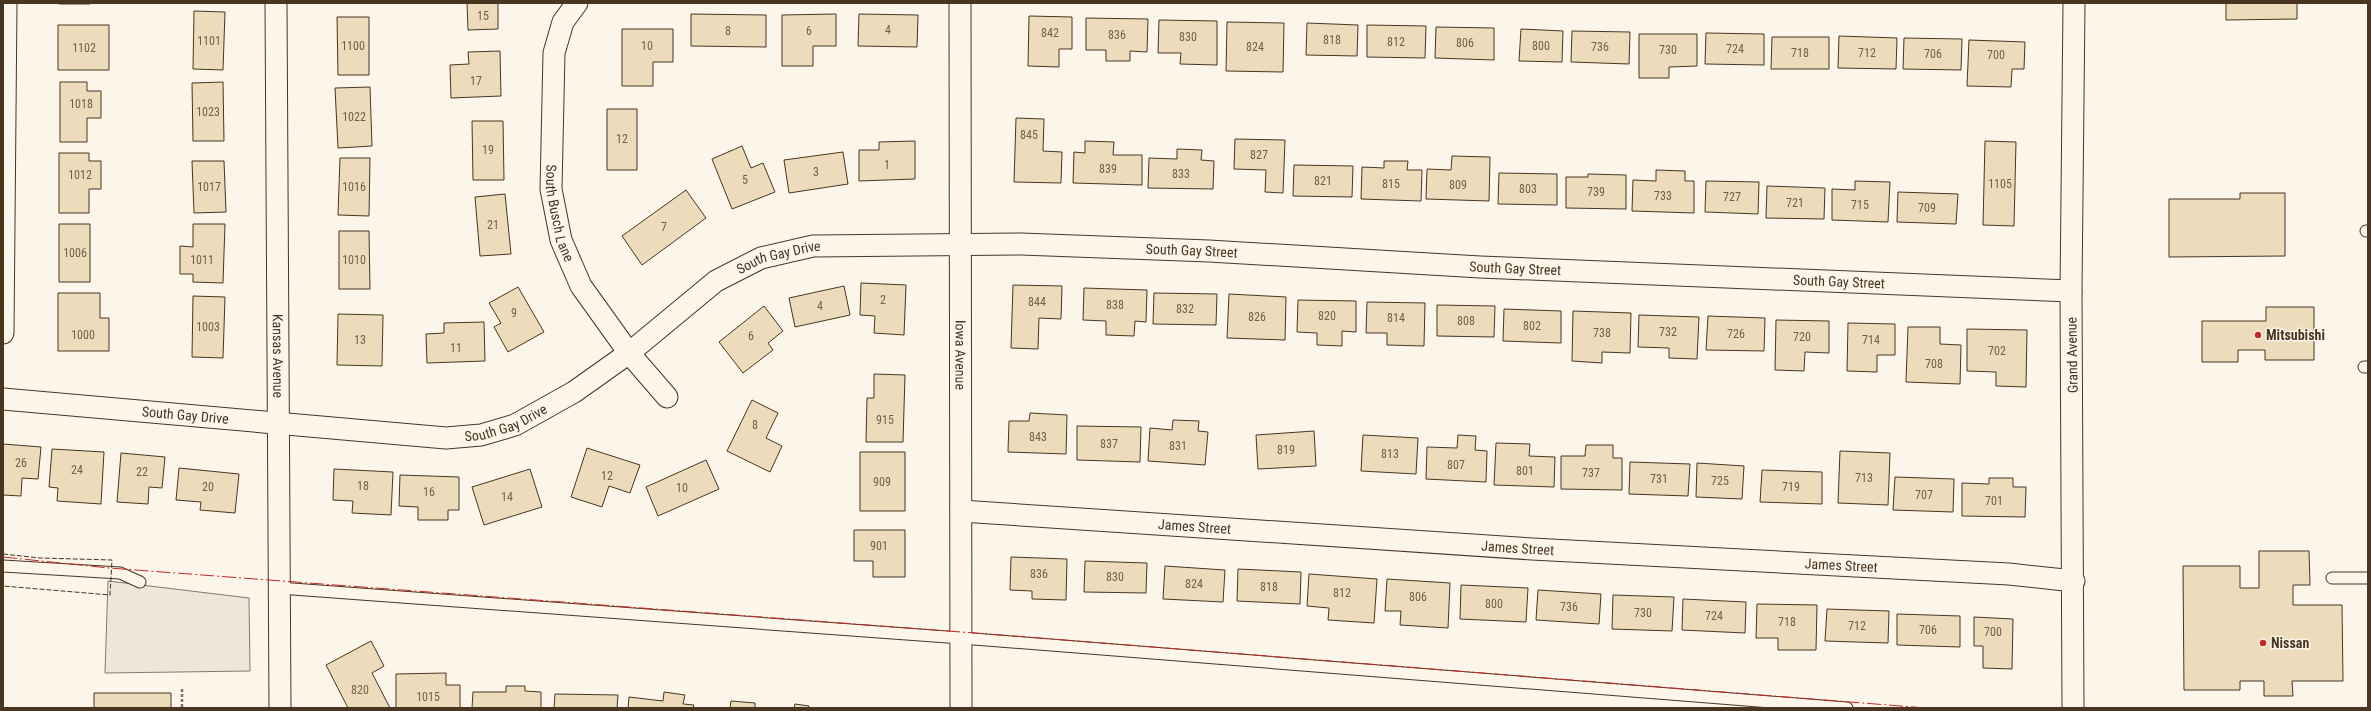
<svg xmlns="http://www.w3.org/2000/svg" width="2371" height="711" viewBox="0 0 2371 711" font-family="'Roboto Condensed',sans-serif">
  <rect width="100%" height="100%" fill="#fbf6e9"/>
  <path fill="#ede7d9" stroke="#887966" d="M108,581L249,598L250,671L105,673Z"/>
  <path fill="#ecdcbc" stroke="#4a3520" d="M59,3H90V4H59Z
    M467,3H498V29L468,30Z
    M2226,3H2297V19L2226,20Z
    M194,11L225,12L223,70L193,69Z
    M691,14L766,15V47L691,46Z
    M836,14V46H813V66H782V15Z
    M859,14L918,15L917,47L858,46Z
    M1029,16L1072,17V49H1059V67L1028,66Z
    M337,17H369V75H338Z
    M1086,18L1148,19L1147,52L1130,51V61H1106V50H1086Z
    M1159,20L1217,21V65L1180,64L1181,53H1158Z
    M1227,22L1284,23L1283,72L1226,71Z
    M1307,23L1358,25L1357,56L1306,55Z
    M58,25H109V70H58Z
    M1367,25L1426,26L1425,58L1367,57Z
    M1436,27L1494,28V60L1435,58Z
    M622,29H673V62H653V86H622Z
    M1521,29L1563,31L1562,62L1519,61Z
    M1572,31L1630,32L1629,64L1571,62Z
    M1706,33L1764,34V65L1705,64Z
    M1639,34H1697V66L1669,67V78H1639Z
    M1839,36L1897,38L1896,69L1838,68Z
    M1772,37H1829V69H1771Z
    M1904,38L1962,39L1961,70L1903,69Z
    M1969,40L2025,42L2024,69H2012L2011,87L1967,86Z
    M500,51L501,96L451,98L450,65L469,64L468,52Z
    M60,82H87V91H101V118H87V142H60Z
    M223,82L224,141H193L192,83Z
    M370,87L372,146L338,148L335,88Z
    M607,109H637V170H607Z
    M1016,118L1044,119L1043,151L1062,152L1061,183L1014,182Z
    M472,121H503L504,180H473Z
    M1235,139L1285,140L1283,193L1265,192L1266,170L1234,169Z
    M915,141V179L859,181V150H879V142Z
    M1085,141L1114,142L1113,155H1142V185L1073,183L1074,152L1085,153Z
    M1985,141L2016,142L2014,226L1983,225Z
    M742,146L751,168L763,163L775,192L732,209L712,159Z
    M1177,149L1202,150L1201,160L1214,161L1213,189L1148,188L1149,158L1177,159Z
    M843,152L848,184L789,193L784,160Z
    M59,153H89V161H101V189H89V213H59Z
    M1452,156L1490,157L1489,201L1426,199L1427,169L1451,170Z
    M340,158H370L369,216L338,215Z
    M192,161H224L226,212L194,213Z
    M1384,161H1408L1407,170H1422L1421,201L1361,199L1362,167L1384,168Z
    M1294,165L1353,166L1352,197L1293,196Z
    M1656,170L1685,171V181H1694V213L1632,211L1633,180L1656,181Z
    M1499,173L1557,174V205L1498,204Z
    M1588,174L1626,175V209L1566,208V177H1588Z
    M1706,181L1759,182L1758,214L1705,212Z
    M1855,181L1890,182L1888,222L1832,220V189L1855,190Z
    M1767,186L1825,188L1824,219L1766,218Z
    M686,190L706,218L642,265L622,236Z
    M1898,192L1958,194L1956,224L1897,222Z
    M2240,193H2285V256L2169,257V199H2240Z
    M505,194L511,254L480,256L475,197Z
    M59,224H90V282H59Z
    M193,224H225L223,283L193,282V274H180V246L193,247Z
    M339,231H369L370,289H339Z
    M861,283L906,285L904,335L874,333L875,316L860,315Z
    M1013,285L1062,286L1061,319L1039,318L1038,349L1011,348Z
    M844,286L850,315L795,327L789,298Z
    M518,287L544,332L508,352L494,327L501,323L489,303Z
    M1084,288L1147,290L1146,322L1135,321L1134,336L1106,335V321L1083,320Z
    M58,293H100V318H109V351H58Z
    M1154,293L1217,294L1216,325L1153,324Z
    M1229,294L1286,297L1285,340L1227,338Z
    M193,296L225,297L223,358L192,357Z
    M1298,300L1356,301V332L1342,331V346L1317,345V333L1297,332Z
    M1367,302L1425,303L1424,346L1387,345V333H1366Z
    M1437,305L1495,306L1494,337L1437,336Z
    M764,306L783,331L768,343L773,350L743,373L719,342Z
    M2266,307H2314V360H2265V350H2238V362H2202V321H2266Z
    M1504,309L1561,311V343L1503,341Z
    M1573,311L1631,313L1630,353L1602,352V363L1572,361Z
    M338,314L383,315L382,366L337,365Z
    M1639,315L1699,317L1697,359L1669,358V348L1638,347Z
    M1708,316L1765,318L1764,351L1706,350Z
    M1776,320L1829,321V353L1805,352L1804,371L1775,370Z
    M484,322L485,361L427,363L426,334L444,333V323Z
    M1848,323L1895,324V355H1877V372L1847,371Z
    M1908,327H1940V344L1961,345L1960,384L1906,382Z
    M1967,329L2027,330L2026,387L1996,386V372L1967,371Z
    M874,374L905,375L903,442H866L867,398H874Z
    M752,400L778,413L766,438L782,446L770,472L727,451Z
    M1030,413L1067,415L1066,454L1008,452L1009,421H1029Z
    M1173,420L1199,421L1198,431L1208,432L1205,465L1148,461L1150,428L1172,430Z
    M1077,426L1141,427L1140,462L1077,460Z
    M1314,431L1316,466L1258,469L1256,435Z
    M1363,435L1418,438L1416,474L1361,471Z
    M1458,435L1476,436L1475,450L1487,451L1486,482L1426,479L1427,447L1457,448Z
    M1496,443L1530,444L1529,456L1555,457L1554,487L1494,485Z
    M3,444L41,447L38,479L22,478L21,496L3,495Z
    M1586,445H1613V458H1622V490L1561,489V456H1585Z
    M587,448L640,465L630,493L609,486L602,507L571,497Z
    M52,449L104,452L101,504L57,501L58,488L49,487Z
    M1840,451L1890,453L1888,505L1838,503Z
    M860,452H905V511H860Z
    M121,453L165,457L162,488L149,487L148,504L117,502Z
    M706,460L719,489L658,516L646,487Z
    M1630,462L1690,464L1688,496L1629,494Z
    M1697,463L1744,466L1742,499L1696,497Z
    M179,468L239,474L235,513L200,510L201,502L176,500Z
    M334,469L393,472L391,515L352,513L353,501L333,500Z
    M530,469L542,507L484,525L472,487Z
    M1762,470L1822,472V504L1760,502Z
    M400,475L459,477V510H448V520H418V507L399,506Z
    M1895,477L1954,479L1953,512L1893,510Z
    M1989,478H2013V487H2026L2025,517L1962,516V483L1989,484Z
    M854,530H905V577H873V561H854Z
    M2259,551H2309L2310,585H2293V605H2342L2343,681H2292L2293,696H2264V681H2240V690H2184L2183,566H2240V588H2259Z
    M1011,557L1067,559L1066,600L1032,599V591L1010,590Z
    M1085,561L1147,563L1146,593L1084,592Z
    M1165,566L1225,570L1223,602L1163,599Z
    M1238,569L1301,572L1300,604L1237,601Z
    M1309,574L1377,579L1374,623L1328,620L1329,608L1307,606Z
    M1387,579L1450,583L1448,628L1400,625L1401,611H1385Z
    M1461,585L1528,588L1526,622L1460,619Z
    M1538,590L1601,594L1599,624L1536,620Z
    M1613,595L1674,597L1672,631L1612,629Z
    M1683,599L1746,602L1745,633L1682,630Z
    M1757,604L1817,605L1816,650H1778V638H1756Z
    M1827,609L1889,611L1888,643L1825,641Z
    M1897,614L1960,616V647L1897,645Z
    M1974,617L2013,619L2012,669L1983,668V646H1974Z
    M371,641L384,666L372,673L390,708H348L326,665Z
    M446,673V685H460V708H396V674Z
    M506,686H525V691L541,692V708H472L473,692H506Z
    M664,692L685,695L683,704L694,705L693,708H628L629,697L663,701Z
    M94,693H171V708H94Z
    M555,694L618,695L617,708H554Z
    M731,701L755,703V708H730Z
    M795,704L809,706L808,708H794Z"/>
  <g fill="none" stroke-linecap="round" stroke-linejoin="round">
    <defs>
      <path id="lane" d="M2366,231H2368
        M2364,367H2368
        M3,566L120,573L140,582
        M2332,578H2368
        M279,588L961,638L1847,708"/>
      <g id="street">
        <path id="s1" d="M276,3L280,708"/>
        <path id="s2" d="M577,3L563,22L554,53L551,189L561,240L581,286L629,353L667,397"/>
        <path id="s3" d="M960,3L961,708"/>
        <path d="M3,333L6,3"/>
        <path id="s4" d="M3,399L446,438L481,435L515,425L574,392L629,353L716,281L761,258L813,246L1021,244L1209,251L1480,267L2071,291"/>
        <path id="s5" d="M961,511L1532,549L2009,574L2074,581"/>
        <path d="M2073,708L2071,291L2074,3"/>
      </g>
    </defs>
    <use href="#lane" stroke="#4a3520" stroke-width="13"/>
    <use href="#street" stroke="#4a3520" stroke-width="23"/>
    <path stroke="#7f6f5c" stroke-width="2.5" stroke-dasharray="3 2" stroke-linecap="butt" d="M182,689V708"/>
    <use href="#lane" stroke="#fbf6e9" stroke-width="11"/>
    <use href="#street" stroke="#fbf6e9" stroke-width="21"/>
    <path stroke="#4a3520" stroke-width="1" stroke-dasharray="5 2" stroke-linecap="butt" d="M3,554L40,558L112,560L110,595L3,586"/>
    <path stroke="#c62828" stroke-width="1" stroke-dasharray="14 3 2 3" stroke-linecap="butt" d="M3,557L109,568L1001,635L1926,708"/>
  </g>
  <g fill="#c62828" stroke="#fbf6e9" stroke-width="1.5">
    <circle cx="2258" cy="335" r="4"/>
    <circle cx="2263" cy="643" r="4"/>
  </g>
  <g text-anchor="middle" stroke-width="3" stroke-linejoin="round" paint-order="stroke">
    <g font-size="12" fill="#725f47">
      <text x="483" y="20">15</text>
      <text x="888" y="34">4</text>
      <text x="728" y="35">8</text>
      <text x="809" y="35">6</text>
      <text x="1050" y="37">842</text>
      <text x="1117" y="39">836</text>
      <text x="1188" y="41">830</text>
      <text x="1332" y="44">818</text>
      <text x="209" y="45">1101</text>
      <text x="1396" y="46">812</text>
      <text x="1465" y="47">806</text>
      <text x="353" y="50">1100</text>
      <text x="647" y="50">10</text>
      <text x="1541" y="50">800</text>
      <text x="1255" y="51">824</text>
      <text x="1600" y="51">736</text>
      <text x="84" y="52">1102</text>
      <text x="1735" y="53">724</text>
      <text x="1668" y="54">730</text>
      <text x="1800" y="57">718</text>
      <text x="1867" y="57">712</text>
      <text x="1933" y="58">706</text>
      <text x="1996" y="59">700</text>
      <text x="476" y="85">17</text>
      <text x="81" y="108">1018</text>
      <text x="208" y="116">1023</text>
      <text x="354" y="121">1022</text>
      <text x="1029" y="139">845</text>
      <text x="622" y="143">12</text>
      <text x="488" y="154">19</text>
      <text x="1259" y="159">827</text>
      <text x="887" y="169">1</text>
      <text x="1108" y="173">839</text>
      <text x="816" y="176">3</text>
      <text x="1181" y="178">833</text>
      <text x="80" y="179">1012</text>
      <text x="745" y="184">5</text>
      <text x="1323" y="185">821</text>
      <text x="1391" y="188">815</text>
      <text x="2000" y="188">1105</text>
      <text x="1458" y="189">809</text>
      <text x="209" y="191">1017</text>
      <text x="354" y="191">1016</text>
      <text x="1528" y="193">803</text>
      <text x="1596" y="196">739</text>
      <text x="1663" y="200">733</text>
      <text x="1732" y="201">727</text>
      <text x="1795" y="207">721</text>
      <text x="1860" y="209">715</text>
      <text x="1927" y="212">709</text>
      <text x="493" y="229">21</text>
      <text x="664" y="231">7</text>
      <text x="75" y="257">1006</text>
      <text x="202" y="264">1011</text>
      <text x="354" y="264">1010</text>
      <text x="883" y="304">2</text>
      <text x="1037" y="306">844</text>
      <text x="1115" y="309">838</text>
      <text x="820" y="310">4</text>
      <text x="1185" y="313">832</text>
      <text x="514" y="317">9</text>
      <text x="1327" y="320">820</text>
      <text x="1257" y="321">826</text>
      <text x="1396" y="322">814</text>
      <text x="1466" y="325">808</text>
      <text x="1532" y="330">802</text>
      <text x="208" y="331">1003</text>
      <text x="1668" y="336">732</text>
      <text x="1602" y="337">738</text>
      <text x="1736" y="338">726</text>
      <text x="83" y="339">1000</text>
      <text x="751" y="340">6</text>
      <text x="1802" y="341">720</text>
      <text x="360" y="344">13</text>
      <text x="1871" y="344">714</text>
      <text x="456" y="352">11</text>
      <text x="1997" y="355">702</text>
      <text x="1934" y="368">708</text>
      <text x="885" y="424">915</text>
      <text x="755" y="429">8</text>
      <text x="1038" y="441">843</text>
      <text x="1109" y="448">837</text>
      <text x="1178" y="450">831</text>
      <text x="1286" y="454">819</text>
      <text x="1390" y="458">813</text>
      <text x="21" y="467">26</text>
      <text x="1456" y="469">807</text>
      <text x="77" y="474">24</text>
      <text x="1525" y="475">801</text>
      <text x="142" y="476">22</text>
      <text x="1591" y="477">737</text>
      <text x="607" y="480">12</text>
      <text x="1864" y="482">713</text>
      <text x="1659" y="483">731</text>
      <text x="1720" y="485">725</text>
      <text x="882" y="486">909</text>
      <text x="363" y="490">18</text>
      <text x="208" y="491">20</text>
      <text x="1791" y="491">719</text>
      <text x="682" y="492">10</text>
      <text x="429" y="496">16</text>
      <text x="1924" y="499">707</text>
      <text x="507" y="501">14</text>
      <text x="1994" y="505">701</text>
      <text x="879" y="550">901</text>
      <text x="1039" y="578">836</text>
      <text x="1115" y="581">830</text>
      <text x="1194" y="588">824</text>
      <text x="1269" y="591">818</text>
      <text x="1342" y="597">812</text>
      <text x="1418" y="601">806</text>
      <text x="1494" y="608">800</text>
      <text x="1569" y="611">736</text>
      <text x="1643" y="617">730</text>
      <text x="1714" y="620">724</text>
      <text x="1787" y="626">718</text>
      <text x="1857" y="630">712</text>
      <text x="1928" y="634">706</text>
      <text x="1993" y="636">700</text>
      <text x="360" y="694">820</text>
      <text x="428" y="701">1015</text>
    </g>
    <g font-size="14" fill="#4a3520" stroke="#fbf6e9">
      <text dy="5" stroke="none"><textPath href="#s2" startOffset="217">South Busch Lane</textPath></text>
      <text dy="5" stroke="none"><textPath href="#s4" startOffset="1246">South Gay Street</textPath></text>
      <text dy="5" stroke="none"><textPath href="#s4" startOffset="831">South Gay Drive</textPath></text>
      <text dy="5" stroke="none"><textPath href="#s4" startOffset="1570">South Gay Street</textPath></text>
      <text dy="5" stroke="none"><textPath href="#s4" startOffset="1894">South Gay Street</textPath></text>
      <text transform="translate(2072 355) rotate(-91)" y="5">Grand Avenue</text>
      <text dy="5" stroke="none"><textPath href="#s1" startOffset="353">Kansas Avenue</textPath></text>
      <text dy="5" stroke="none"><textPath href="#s3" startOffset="352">Iowa Avenue</textPath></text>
      <text dy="5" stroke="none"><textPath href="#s4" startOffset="183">South Gay Drive</textPath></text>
      <text dy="5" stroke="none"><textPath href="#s4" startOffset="507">South Gay Drive</textPath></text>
      <text dy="5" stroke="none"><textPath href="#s5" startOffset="234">James Street</textPath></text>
      <text dy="5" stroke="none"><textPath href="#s5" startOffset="558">James Street</textPath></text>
      <text dy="5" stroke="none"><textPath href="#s5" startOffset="882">James Street</textPath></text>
    </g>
    <g font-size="14" font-weight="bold" fill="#4a3520" stroke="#fbf6e9" text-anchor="start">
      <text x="2266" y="340">Mitsubishi</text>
      <text x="2271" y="648">Nissan</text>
    </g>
  </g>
  <rect width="2371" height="711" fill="none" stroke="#4a3520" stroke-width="8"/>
</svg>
